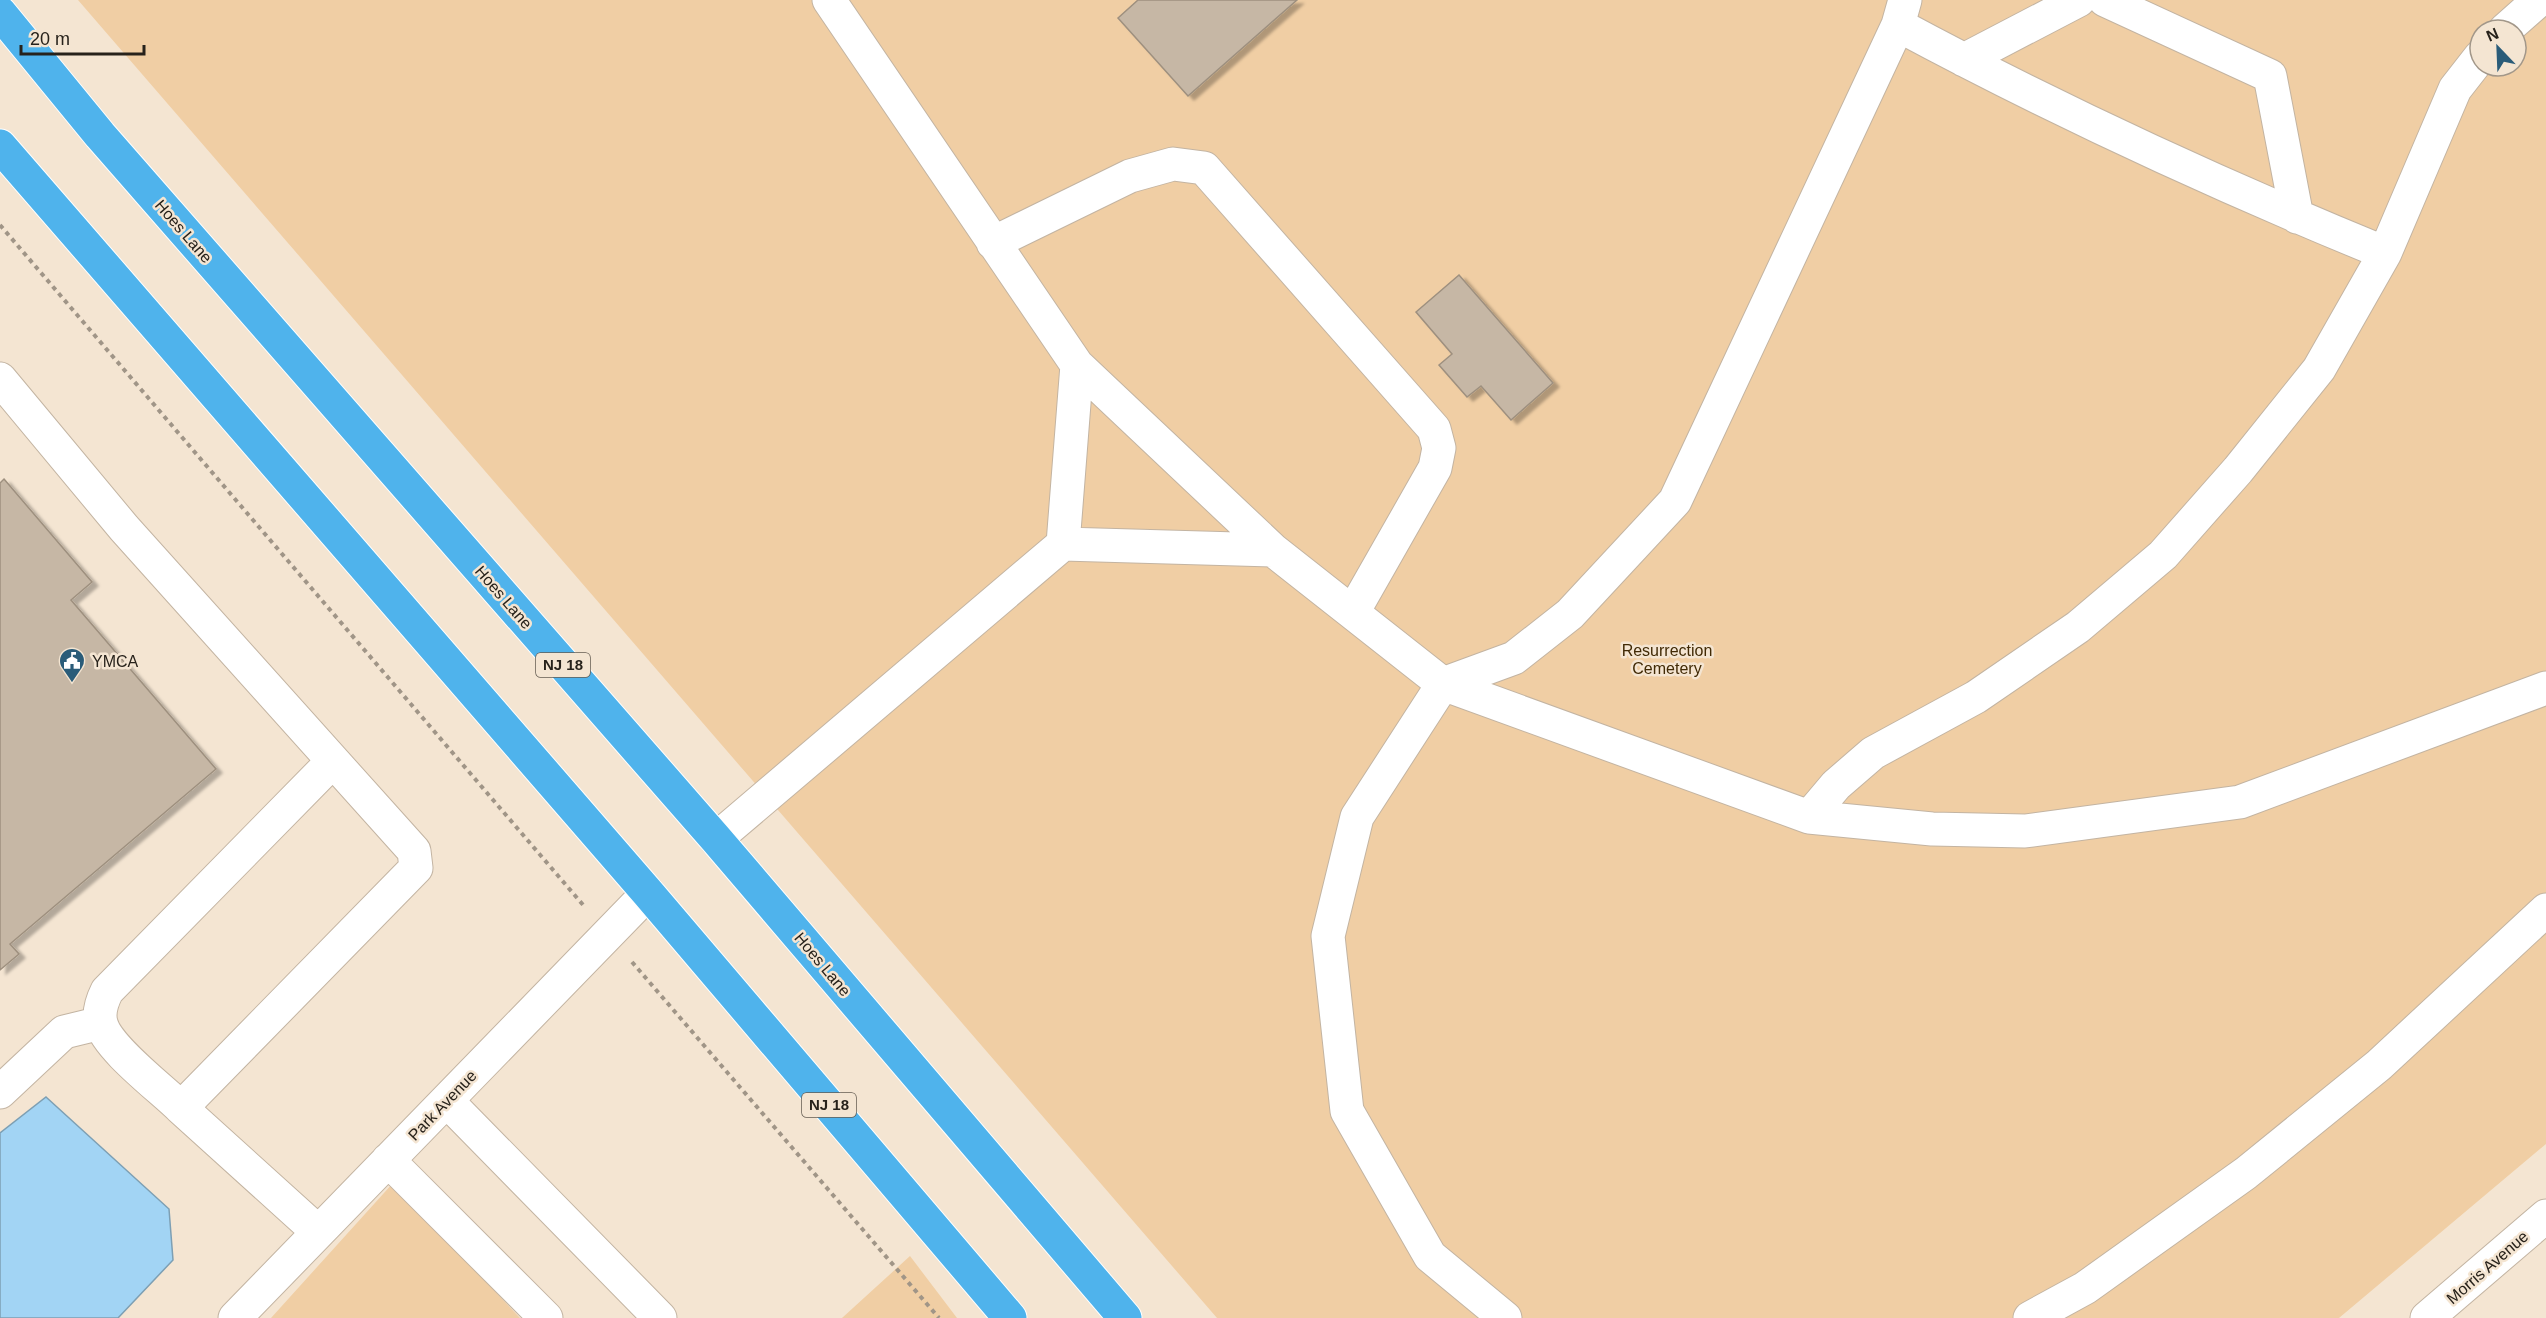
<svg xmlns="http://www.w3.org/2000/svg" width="2546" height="1318" viewBox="0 0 2546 1318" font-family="Helvetica,sans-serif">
  <defs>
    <filter id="shadow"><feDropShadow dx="6" dy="4" stdDeviation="1.5" flood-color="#0004"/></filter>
  </defs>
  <rect width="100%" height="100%" fill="#f4e5d2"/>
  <path fill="#f0cea4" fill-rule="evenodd" d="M78,0H2546V1144L2339,1318H1217ZM2480,30H2516V66H2480Z
    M393,1183L520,1318H271Z
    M910,1256L957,1318H842Z"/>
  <path fill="#a2d4f4" stroke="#7d9fb3" stroke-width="1.5" d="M46,1097L169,1209L173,1260L118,1318H0V1133Z"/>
  <path fill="#c6b7a5" stroke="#9e907f" stroke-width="1.5" filter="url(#shadow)" d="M1138,0H1297L1188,96L1118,18Z
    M1459,275L1553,383L1511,420L1481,386L1467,397L1439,365L1452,354L1416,312Z
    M4,479L92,582L71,600L216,769L10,944L19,954L0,970V483Z"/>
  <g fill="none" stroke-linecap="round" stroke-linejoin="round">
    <defs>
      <path id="minor" d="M829,0L1077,365L1273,550L1443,684L1809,817L1932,829L2025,831L2240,802L2546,688
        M2105,0L2270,76L2297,217
        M2505,30L2539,0
        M1964,60L2079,0
        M993,243L1130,176L1173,164L1204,168L1434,429L1439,448L1435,468L1353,612
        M2385,253L2455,89L2480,57
        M0,379L124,528L414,851L416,868L181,1108L317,1231
        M1063,544L1077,365
        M1809,817L1836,785L1873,753L1976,697L2078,627L2163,555L2238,470L2319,369L2385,253C2219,185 2056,110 1898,25
        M716,839L1063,544L1273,550
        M0,1092L64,1032L101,1023
        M447,1101L660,1318
        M181,1108C162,1089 107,1048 101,1023C98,1012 102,1001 107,991L332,762
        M388,1160L546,1318
        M235,1318L648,893
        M1505,1318L1430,1256L1347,1111L1328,936L1357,817L1443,684L1514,658L1570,614L1675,501L1898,25L1905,0
        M2030,1318L2085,1288L2246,1173L2379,1065L2546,910
        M2427,1318L2546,1216"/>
      <path id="highway" d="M0,13L100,135L716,839L1125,1318
        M0,146L648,893L1010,1318"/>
    </defs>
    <use href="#minor" stroke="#c3b4a2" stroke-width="35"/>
    <use href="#highway" stroke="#fff" stroke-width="35"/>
    <path stroke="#a09587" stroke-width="4" stroke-dasharray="4.5 4.5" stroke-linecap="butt" d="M0,225L584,906
      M632,962L939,1318"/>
    <use href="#minor" stroke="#fff" stroke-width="33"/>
    <use href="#highway" stroke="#4fb3ec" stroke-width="33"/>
  </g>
  <defs>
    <symbol id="civic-pin" viewBox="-11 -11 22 30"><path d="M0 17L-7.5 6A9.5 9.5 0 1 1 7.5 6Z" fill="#2a5c79" stroke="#f4e5d2"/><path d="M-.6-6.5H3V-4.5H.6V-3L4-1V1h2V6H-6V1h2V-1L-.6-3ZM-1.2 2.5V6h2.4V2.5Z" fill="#fff"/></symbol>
  </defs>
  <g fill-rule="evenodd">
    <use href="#civic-pin" x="57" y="646" width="30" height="40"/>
  </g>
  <g text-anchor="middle" stroke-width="5" stroke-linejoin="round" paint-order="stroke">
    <g fill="#f4e5d2" stroke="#645c52" stroke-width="1.5">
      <rect x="536" y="653" width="54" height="24" rx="4.5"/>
      <rect x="802" y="1093" width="54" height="24" rx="4.5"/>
    </g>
    <g font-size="15" font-weight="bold" fill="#27221b">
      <text x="563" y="670">NJ 18</text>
      <text x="829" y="1110">NJ 18</text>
    </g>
    <g font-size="16" fill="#27221b" stroke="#f4e5d2">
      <text transform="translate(184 231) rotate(49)" y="6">Hoes Lane</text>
      <text transform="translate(504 597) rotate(49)" y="6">Hoes Lane</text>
      <text transform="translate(823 964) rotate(50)" y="6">Hoes Lane</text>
      <text transform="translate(442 1105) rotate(-46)" y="6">Park Avenue</text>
      <text transform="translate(2487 1267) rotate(-41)" y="6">Morris Avenue</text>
    </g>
    <g font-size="16" fill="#412a05" stroke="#f4e5d2">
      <text x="1667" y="656">Resurrection<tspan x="1667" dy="18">Cemetery</tspan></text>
    </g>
    <g font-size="16" fill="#27221b" stroke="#f4e5d2" text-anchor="start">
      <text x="92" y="667">YMCA</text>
    </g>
  </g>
  <g transform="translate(2498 48) rotate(337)"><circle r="28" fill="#f4e5d2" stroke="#a29789" stroke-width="1.5"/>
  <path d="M0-4.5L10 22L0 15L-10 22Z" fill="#2a5c79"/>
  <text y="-9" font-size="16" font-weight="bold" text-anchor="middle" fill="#27221b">N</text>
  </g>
  <path d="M21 45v9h123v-9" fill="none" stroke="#27221b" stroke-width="3"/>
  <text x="30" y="45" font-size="18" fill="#27221b" stroke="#f4e5d2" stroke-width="4.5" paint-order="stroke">20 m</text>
</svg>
